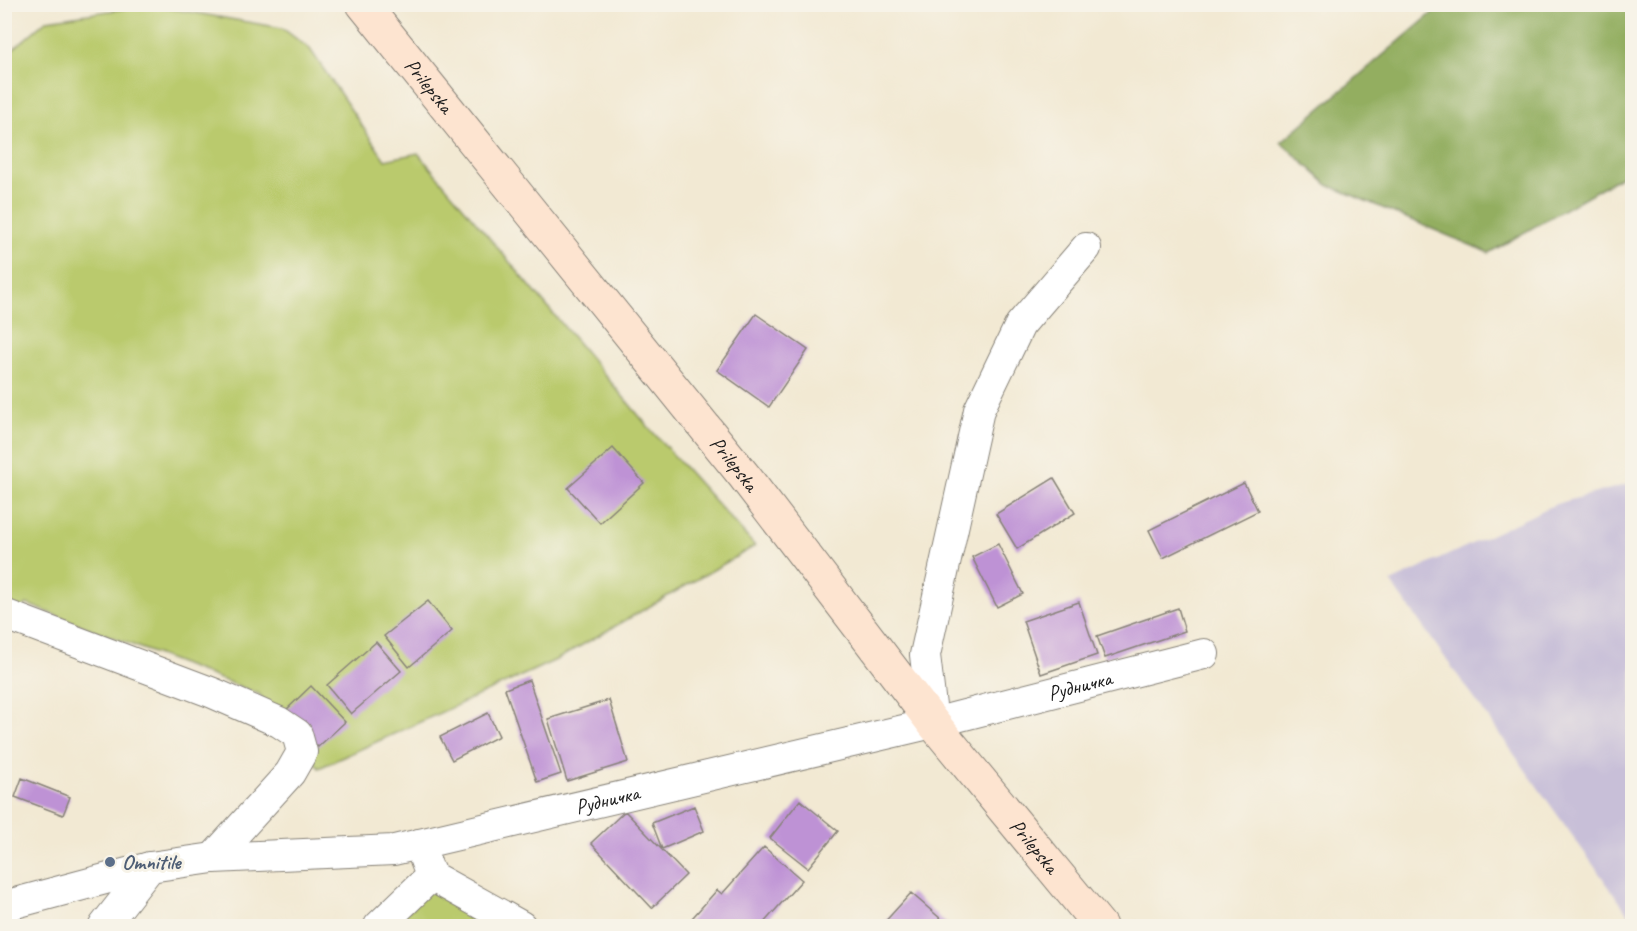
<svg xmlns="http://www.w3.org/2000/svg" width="1637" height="931" viewBox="0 0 1637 931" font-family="Caveat,sans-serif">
  <rect width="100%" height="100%" fill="#f7f3e8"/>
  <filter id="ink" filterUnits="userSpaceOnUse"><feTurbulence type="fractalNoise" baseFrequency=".0167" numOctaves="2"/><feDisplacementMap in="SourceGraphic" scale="12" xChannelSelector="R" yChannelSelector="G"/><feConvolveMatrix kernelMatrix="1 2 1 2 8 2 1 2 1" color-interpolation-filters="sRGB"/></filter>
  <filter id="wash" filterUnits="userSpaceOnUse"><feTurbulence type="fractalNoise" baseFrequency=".008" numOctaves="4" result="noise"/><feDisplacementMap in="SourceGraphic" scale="24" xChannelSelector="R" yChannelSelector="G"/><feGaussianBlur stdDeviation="1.35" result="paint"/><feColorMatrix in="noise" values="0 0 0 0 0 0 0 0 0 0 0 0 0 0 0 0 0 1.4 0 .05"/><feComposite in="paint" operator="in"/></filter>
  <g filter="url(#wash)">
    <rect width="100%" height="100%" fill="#f2e9d3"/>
    <path fill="#c8bfd8" d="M1632,483V919L1391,582L1556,504Z"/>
    <path fill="#baca6d" stroke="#6b7344" stroke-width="1.5" d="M150,5L282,28L310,49L385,160L418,153L651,430L755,546L556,660L319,768L259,694L27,604L5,617L4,57L47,20Z
      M434,887L498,926H392Z
      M828,920L835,926H786L790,923Z"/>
    <path fill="#93ae60" stroke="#58653e" stroke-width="1.5" d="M1443,4L1632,5V170L1489,253L1328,185L1281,142Z"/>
    <g id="blocks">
      <path fill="#be92d5" d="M756,314L808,350L769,407L717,370Z
        M613,448L644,483L600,523L568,488Z
        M1054,478L1075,513L1017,549L996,514Z
        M1244,483L1258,511L1163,558L1149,530Z
        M998,544L1023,594L997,607L972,557Z
        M428,601L452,631L409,667L384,636Z
        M1079,602L1097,655L1041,674L1023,621Z
        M1178,608L1185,631L1105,658L1097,636Z
        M376,642L401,671L351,714L327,685Z
        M529,680L561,774L537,782L505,689Z
        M311,686L345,722L318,747L285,711Z
        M609,700L628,762L567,781L548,719Z
        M488,713L499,736L452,760L440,737Z
        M22,778L70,797L63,815L15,797Z
        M800,800L838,831L808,868L770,838Z
        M694,806L704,831L662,849L652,823Z
        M625,811L686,875L652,908L591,843Z
        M764,847L802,880L761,926H685L717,890L722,894Z
        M911,893L949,926H881Z"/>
    </g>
  </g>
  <g filter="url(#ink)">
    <use href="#blocks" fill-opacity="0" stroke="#878278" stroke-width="1.5"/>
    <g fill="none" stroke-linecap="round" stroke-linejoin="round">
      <defs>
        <g id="street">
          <path d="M4,614L213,693L279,722L297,734L302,752L290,773L213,858"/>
          <path d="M933,723L925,655L979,410L1020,325L1086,248"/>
          <path d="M431,876L521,926"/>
          <path id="s1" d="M4,906L150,867L213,858L394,850L933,723L1204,654"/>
          <path d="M104,926L150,867"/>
          <path d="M379,926L431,876L419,844"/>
        </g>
        <g id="secondary">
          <path id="s2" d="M363,4L745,477L933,723L1100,926"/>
        </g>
      </defs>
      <use href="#street" stroke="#878278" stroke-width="32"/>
      <use href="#secondary" stroke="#878278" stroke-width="35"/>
      <use href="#street" stroke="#fff" stroke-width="30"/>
      <use href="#secondary" stroke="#fde4d0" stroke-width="33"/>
    </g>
  </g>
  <circle fill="#5c6f8a" stroke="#f7f3e8" stroke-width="2" cx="110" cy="862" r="6"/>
  <g text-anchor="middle" stroke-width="6" stroke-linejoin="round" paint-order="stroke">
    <g font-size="21" fill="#1c1c1c" stroke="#f7f3e8">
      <text dy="7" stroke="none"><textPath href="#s2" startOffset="105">Prilepska</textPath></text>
      <text dy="7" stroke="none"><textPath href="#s2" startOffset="591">Prilepska</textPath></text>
      <text dy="7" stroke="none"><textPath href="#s1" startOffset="1101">Рудничка</textPath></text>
      <text dy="7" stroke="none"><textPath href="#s1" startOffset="615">Рудничка</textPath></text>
      <text dy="7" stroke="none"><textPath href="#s2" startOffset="1077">Prilepska</textPath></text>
    </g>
    <g font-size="21" font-weight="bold" fill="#4e5e75" stroke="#f7f3e8" text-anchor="start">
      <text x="122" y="869">Omnitile</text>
    </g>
  </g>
  <rect width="1637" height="931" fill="none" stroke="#f7f3e8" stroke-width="24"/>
</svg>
